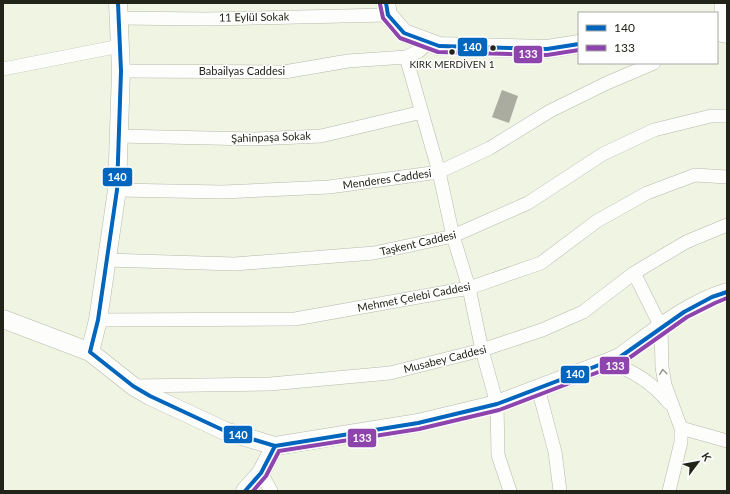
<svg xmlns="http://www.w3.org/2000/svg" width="730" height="494" viewBox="0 0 730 494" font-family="Lato,sans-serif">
  <rect width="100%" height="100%" fill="#f0f4e3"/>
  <path fill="#a9ac9f" d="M502,90L518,96L509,123L492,117Z"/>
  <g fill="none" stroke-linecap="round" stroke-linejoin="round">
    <defs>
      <path id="street" d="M119,18L205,19L388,15
        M717,34L721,32V3
        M406,57L439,172L453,236L469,288L482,350L497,404L498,455L510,491
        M3,69L120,46
        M121,71L284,72L348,61L406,57L419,51L428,43
        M118,136L254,139L321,136L422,112
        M117,190L223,192L329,187L439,172L490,148L550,111L607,83L654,63
        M106,260L235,264L374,253L453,236L528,203L603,154L654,130L711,116H727
        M634,273L661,327L662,367L665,385L681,428V442L669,491
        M98,320L295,319L469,288L541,263L597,221L647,193L695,175L727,177
        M608,362C632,370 653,383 669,403
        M133,386L270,384L390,373L482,350L542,330L583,312L634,273L686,242L727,225
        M538,388L555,452L560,491
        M681,428L727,441
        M261,473L271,491"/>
      <path id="secondary" d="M386,3L388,15L404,33L439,46L547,49L579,44
        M717,32L727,34
        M3,319L90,352L133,386L150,396L225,431L275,446L418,423L497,404L608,362L620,357C653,333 687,304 727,292
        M90,352L98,320L117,190L121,71L118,3
        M245,491L261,473L275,446"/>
    </defs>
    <use href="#street" stroke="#b6b9ac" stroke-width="14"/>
    <use href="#secondary" stroke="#b6b9ac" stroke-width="19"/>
    <use href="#street" stroke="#fdfdfb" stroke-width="13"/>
    <use href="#secondary" stroke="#fdfdfb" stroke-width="18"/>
    <defs>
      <path id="bus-1" d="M118,3L121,71L117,190L98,320L90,352L133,386L150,396L225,431L275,446L418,423L497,404L620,357L684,312L712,297L727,292
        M386,3L388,15L404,33L439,46L547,49L579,44
        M245,491L261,473L275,446"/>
      <path id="bus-2" d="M380,4L383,18L400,38L438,52L547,55L579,50
        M253,491L266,476L279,451L419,429L499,410L622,363L687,317L715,303L727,298"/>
    </defs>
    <use href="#bus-1" stroke="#fff" stroke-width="7"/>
    <use href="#bus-2" stroke="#fff" stroke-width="7"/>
    <use href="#bus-1" stroke="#0065bd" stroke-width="4"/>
    <use href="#bus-2" stroke="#8e44ad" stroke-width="4"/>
  </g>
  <defs><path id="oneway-chevron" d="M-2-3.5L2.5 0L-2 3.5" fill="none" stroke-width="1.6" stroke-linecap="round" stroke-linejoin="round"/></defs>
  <use stroke="#9a9b95" href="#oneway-chevron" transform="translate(663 372) rotate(-97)"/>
  <g fill="#222419" stroke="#fff" stroke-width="1.5">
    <circle cx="493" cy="48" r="3.5"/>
    <circle cx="452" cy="52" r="3.5"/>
  </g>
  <g text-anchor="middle" stroke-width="3" stroke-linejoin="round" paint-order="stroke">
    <g font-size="10" fill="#222419" stroke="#fff">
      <text x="452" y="68">KIRK MERDİVEN 1</text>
    </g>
    <g font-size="11" fill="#222419" stroke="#fff">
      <text transform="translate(254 17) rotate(-1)" y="4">11 Eylül Sokak</text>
      <text x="242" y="75">Babailyas Caddesi</text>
      <text transform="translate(271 137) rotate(-2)" y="4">Şahinpaşa Sokak</text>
      <text transform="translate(387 179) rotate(-8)" y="4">Menderes Caddesi</text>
      <text transform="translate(418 243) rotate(-13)" y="4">Taşkent Caddesi</text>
      <text transform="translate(414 297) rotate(-11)" y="4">Mehmet Çelebi Caddesi</text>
      <text transform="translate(445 359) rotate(-14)" y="4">Musabey Caddesi</text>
    </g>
  </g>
  <g stroke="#fff" stroke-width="1.5">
    <rect x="457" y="37" width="31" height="20" rx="4" fill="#0065bd"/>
    <rect x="513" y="45" width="30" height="19" rx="4" fill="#8e44ad"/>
    <rect x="102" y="167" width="31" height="20" rx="4" fill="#0065bd"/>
    <rect x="599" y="356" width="31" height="19" rx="4" fill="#8e44ad"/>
    <rect x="560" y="365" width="30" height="19" rx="4" fill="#0065bd"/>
    <rect x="223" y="425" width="30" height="19" rx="4" fill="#0065bd"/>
    <rect x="347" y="428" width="30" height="20" rx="4" fill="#8e44ad"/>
  </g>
  <g font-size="11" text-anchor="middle" font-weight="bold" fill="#fff">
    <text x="472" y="51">140</text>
    <text x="528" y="58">133</text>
    <text x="117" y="181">140</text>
    <text x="615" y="370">133</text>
    <text x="575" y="378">140</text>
    <text x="238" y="439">140</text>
    <text x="362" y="442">133</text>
  </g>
  <rect width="730" height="494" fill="none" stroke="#222419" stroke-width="8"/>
  <rect x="578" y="12" width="140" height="52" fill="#ffffff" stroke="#a7a7a3"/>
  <rect x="586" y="25" width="20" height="6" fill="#0065bd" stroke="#a7a7a3"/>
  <text x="614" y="32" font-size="12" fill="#222419">140</text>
  <rect x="586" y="45" width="20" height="6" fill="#8e44ad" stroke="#a7a7a3"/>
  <text x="614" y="52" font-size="12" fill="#222419">133</text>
  <g transform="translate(698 462) rotate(58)" stroke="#ffffff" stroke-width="3" paint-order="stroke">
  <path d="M0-3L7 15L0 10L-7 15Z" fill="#222419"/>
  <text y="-6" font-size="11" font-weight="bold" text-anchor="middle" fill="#222419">K</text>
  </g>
</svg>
